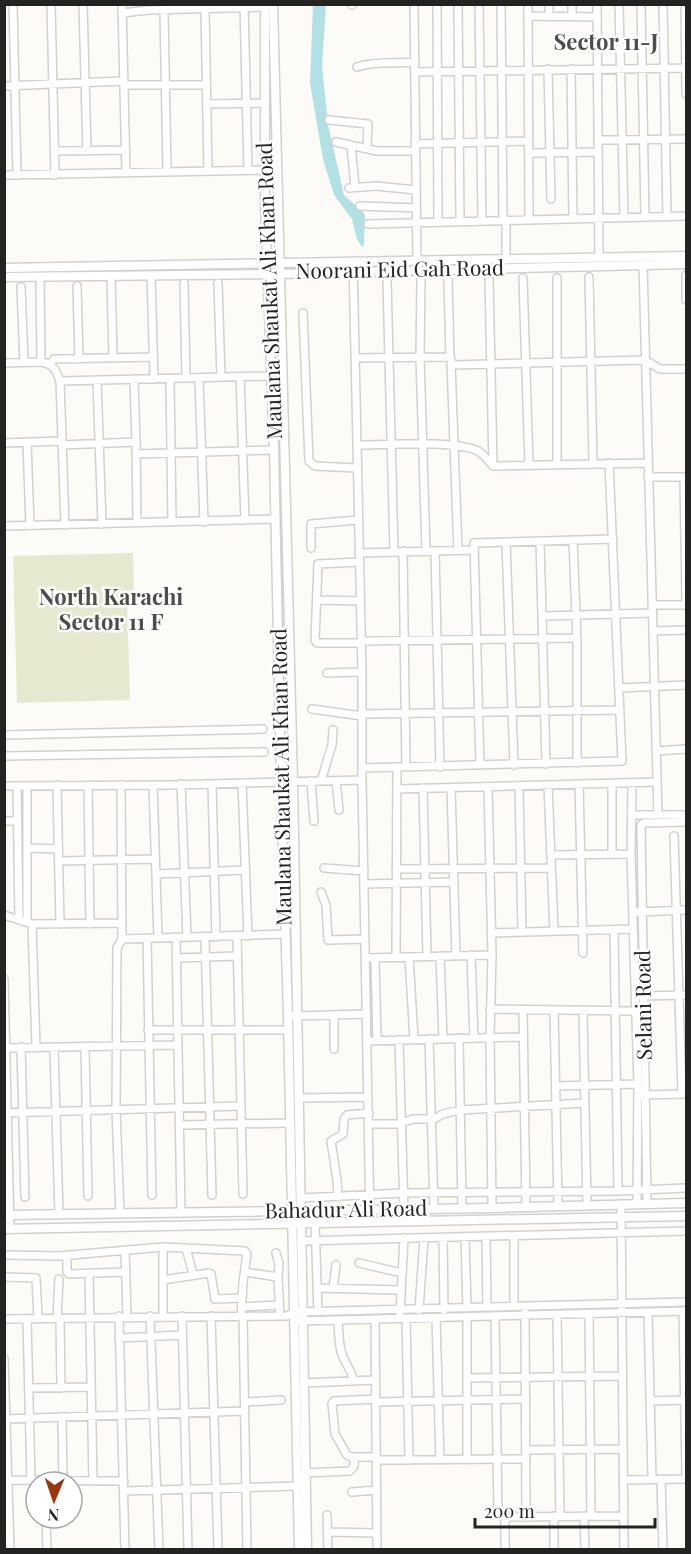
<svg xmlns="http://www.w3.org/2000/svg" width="691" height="1554" viewBox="0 0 691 1554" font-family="'Playfair Display',serif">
  <rect width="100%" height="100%" fill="#fcfbf7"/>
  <path fill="#e6e9d0" d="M133,553L134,601H127L130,700L17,703L13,556Z"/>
  <path fill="#b2e1e5" d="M313,5H326L322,66L328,125L344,195L362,211L365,215L364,244L362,247L357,239L352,219L334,195L323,159L310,83Z"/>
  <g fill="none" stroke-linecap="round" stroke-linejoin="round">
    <defs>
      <path id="minor" d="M13,4L17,175
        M51,4L55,175
        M83,4L87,151
        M122,4L126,173
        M244,4L248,170
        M414,4L417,260L421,280L420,357L426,551
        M437,4L438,222
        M458,4L460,221
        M479,4L482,221
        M501,4L503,220
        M528,4L529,219
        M549,4V17
        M572,4V16
        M597,4L599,258
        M619,4L624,217
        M641,4L645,217
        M663,4L667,217
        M685,4L686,94
        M352,5L353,4
        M205,9L208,171
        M164,10L167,172
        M122,13L149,10L265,7
        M528,16L597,17
        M357,67C375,61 395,64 415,62
        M548,69L551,199
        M571,69L573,218
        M415,72L686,68
        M124,85H206
        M4,86L124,81
        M207,104L265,103
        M329,120L368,124L367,149
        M598,140L686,139
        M336,142L377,151H416
        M415,144L529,141
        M351,145L355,187
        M55,151L125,150
        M529,153L598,152
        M4,175L265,170
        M349,188L376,186L416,190
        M360,206L416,208
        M368,224L686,216
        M506,260V220
        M353,261L362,672V780L370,1221
        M643,265L658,815
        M151,275L154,379
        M686,275V300
        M40,276L41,362C54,364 56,370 60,381L65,525
        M111,276L113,358
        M589,277L593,463
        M523,278L529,465
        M557,278V464
        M489,279L493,466
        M448,280L450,357
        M387,281L394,552
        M184,283L186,378
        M218,283L221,377
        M77,286L79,359
        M21,287L24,362
        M303,313L309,461L315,466L357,468
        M355,358L450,357L453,365L645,360L660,369H686
        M4,363L41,362
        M50,364L54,359L153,357
        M451,364L458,550
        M240,377L245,520
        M199,378L204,522
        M134,379L136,442
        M170,379L172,522
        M97,380L102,524
        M60,381L271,376
        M27,442L30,526
        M4,443L62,441
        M62,445L136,442L137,523
        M357,445C388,445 449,440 476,450C483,453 488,460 493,466L648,463
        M136,454L274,450
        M648,477H686
        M684,477L686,603
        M4,526L276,519
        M573,540L577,641V763
        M540,541L546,764
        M506,542L514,765
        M311,548V524L358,520
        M403,551L406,767
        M435,551L440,767
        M359,553L474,550
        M359,562L318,564L315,640L317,643H361
        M317,600L360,601
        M652,605H686
        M543,616L652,613
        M653,631L686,630
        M361,641L575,638
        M327,673L362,672
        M619,688L686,685
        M312,709L362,716
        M362,714L620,710
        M4,735L263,729
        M656,751L686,749
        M4,756L264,752
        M480,765L474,543L613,539
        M362,768L622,761L609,463
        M311,781L314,821
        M321,781L332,745L333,730
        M336,781L339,810
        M242,783L248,936
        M632,783L631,854L638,1084L637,1204
        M181,784L187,937
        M212,784L216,937
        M579,784L583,953
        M612,784V854
        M57,785L60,924
        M88,785L90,924
        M153,785L158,938
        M548,785L554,931
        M4,786L172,785L362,780
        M17,786L19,920
        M27,786V922
        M519,786L522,932
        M488,787L492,955L490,1038L492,1208
        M423,788L427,956
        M451,788L456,956
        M397,789L657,782
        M633,815H686
        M4,821H18
        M674,836L682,1094
        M27,848L58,849
        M551,855L631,854
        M59,861L155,859
        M324,868L364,871
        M396,869L551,868
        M156,874L245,870
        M364,884L454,882
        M321,892L326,905L328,940L365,939
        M638,912L686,910
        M4,915L32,924L121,923
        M32,924L36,1047
        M614,930L618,1191
        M491,933L633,929
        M237,936L243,1194
        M176,937L181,1213
        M205,937L212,1195
        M147,938L152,1195
        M122,939L286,934
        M471,955L474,1038
        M440,956L443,1039
        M396,957L397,767
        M409,957L414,1039
        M176,958L237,956
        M366,958L492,955
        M375,958L377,1040
        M4,979L10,1229
        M641,996L686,995
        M490,1009L636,1011
        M554,1010L558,1206
        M523,1011L526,1207
        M583,1011L587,1205
        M294,1016L367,1014
        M148,1030H288
        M459,1038L462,1208
        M429,1039L434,1209
        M399,1040L404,1210
        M367,1041L522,1037
        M21,1047L25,1197
        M4,1048L178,1045
        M54,1048L59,1214
        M85,1048L88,1196
        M334,1049V1016
        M557,1086L638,1084
        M641,1095L686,1094
        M299,1098L368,1097
        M4,1113L241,1106
        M369,1124H398L413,1119H434L443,1114L460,1110L585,1103
        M180,1125L289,1123
        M338,1197L337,1180L331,1141L343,1134L344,1119L347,1115L369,1113
        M301,1198L403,1193L618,1191L686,1188
        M647,1203L641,825L644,823L686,822
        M621,1204L624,1550
        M120,1214L116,1110L117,948L122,939L121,785
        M315,1222L318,1312
        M514,1236V1306
        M443,1237L444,1310
        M465,1237L467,1308
        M486,1237L487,1307
        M302,1241L686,1231
        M186,1248L193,1274
        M125,1251L127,1316
        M276,1253L279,1264L278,1277
        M4,1255L59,1256L163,1247L245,1251L247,1254L243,1282L241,1316
        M67,1255V1272L69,1274L126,1272
        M359,1263L402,1273
        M245,1272L278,1277L280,1316
        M89,1273L93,1481
        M4,1277L36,1278L38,1318
        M163,1280L209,1273L211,1274L215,1299L242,1298
        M317,1288L401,1290
        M333,1289L336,1265
        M242,1307L279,1305
        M419,1310L424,1238
        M683,1311L686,1475
        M525,1312L526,1517
        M648,1312L652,1479
        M400,1313L404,1238
        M589,1314L591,1516
        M557,1315L560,1516
        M119,1316L125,1550
        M150,1316L159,1550
        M163,1316V1247
        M182,1316L188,1550
        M211,1316L218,1550
        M243,1316L247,1550
        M467,1317V1459
        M495,1317L498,1515L505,1517L624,1516
        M57,1318L59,1279
        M60,1318L61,1388
        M406,1318L409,1460
        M436,1318L440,1460
        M4,1319L287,1316L295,1312L686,1302
        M27,1319L31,1480
        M375,1319L377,1550
        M338,1320C339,1332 338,1348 344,1359C348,1367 351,1371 354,1381
        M299,1321L686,1311
        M119,1338L182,1335
        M4,1359L10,1550
        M467,1378L622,1376
        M304,1383L375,1380
        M29,1388L90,1387
        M376,1399L334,1401L332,1404L335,1434L347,1455L351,1457H376
        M650,1401L686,1400
        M245,1402L281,1400
        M376,1402L526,1399
        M62,1417L63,1480
        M4,1419L245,1411
        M526,1450L623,1449
        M376,1460L526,1459
        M305,1473L350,1471L354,1466V1457
        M661,1479L663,1550
        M7,1480L124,1481
        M624,1480L686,1479
        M125,1491L298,1486
        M352,1492L377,1490
        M327,1515L328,1550
        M584,1516L585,1550
        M505,1517V1550
        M46,1518L47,1550
        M328,1532L377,1533
        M554,1550V1516"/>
      <path id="major" d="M265,4V204L274,450L281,782L288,1016L299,1550
        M273,4L293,782L307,1550
        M4,268L686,256
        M4,277L279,274L686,264
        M4,1215L492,1208L686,1203
        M4,1229L686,1216"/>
    </defs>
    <use href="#minor" stroke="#d2d1cd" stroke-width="10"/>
    <use href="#major" stroke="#d2d1cd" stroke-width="11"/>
    <use href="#minor" stroke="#fff" stroke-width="7"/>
    <use href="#major" stroke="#fff" stroke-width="8"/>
  </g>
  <g text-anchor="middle" stroke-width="5" stroke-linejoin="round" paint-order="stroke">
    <g font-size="21" fill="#232322" stroke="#fff">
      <text transform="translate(400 270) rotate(-1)" y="7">Noorani Eid Gah Road</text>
      <text transform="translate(270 291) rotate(-92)" y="7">Maulana Shaukat Ali Khan Road</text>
      <text transform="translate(282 777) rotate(-91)" y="7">Maulana Shaukat Ali Khan Road</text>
      <text transform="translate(644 1005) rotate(-91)" y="7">Selani Road</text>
      <text transform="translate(346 1210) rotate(-1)" y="7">Bahadur Ali Road</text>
    </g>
    <g font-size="22" font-weight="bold" fill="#4e4d49" stroke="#fff">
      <text x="606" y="50">Sector 11-J</text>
      <text x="111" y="605">North Karachi<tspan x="111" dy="25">Sector 11 F</tspan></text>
    </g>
  </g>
  <rect width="691" height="1554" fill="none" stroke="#232322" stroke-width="12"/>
  <g transform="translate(54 1500) rotate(182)"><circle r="28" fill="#ffffff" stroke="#a7a7a7" stroke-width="1.5"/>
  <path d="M0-4.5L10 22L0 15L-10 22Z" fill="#9b350a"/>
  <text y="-9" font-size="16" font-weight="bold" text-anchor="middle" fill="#232322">N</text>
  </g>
  <path d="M475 1518v9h180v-9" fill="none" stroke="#232322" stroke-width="3"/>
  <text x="484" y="1518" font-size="18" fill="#232322" stroke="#ffffff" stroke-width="4.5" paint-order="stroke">200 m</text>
</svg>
